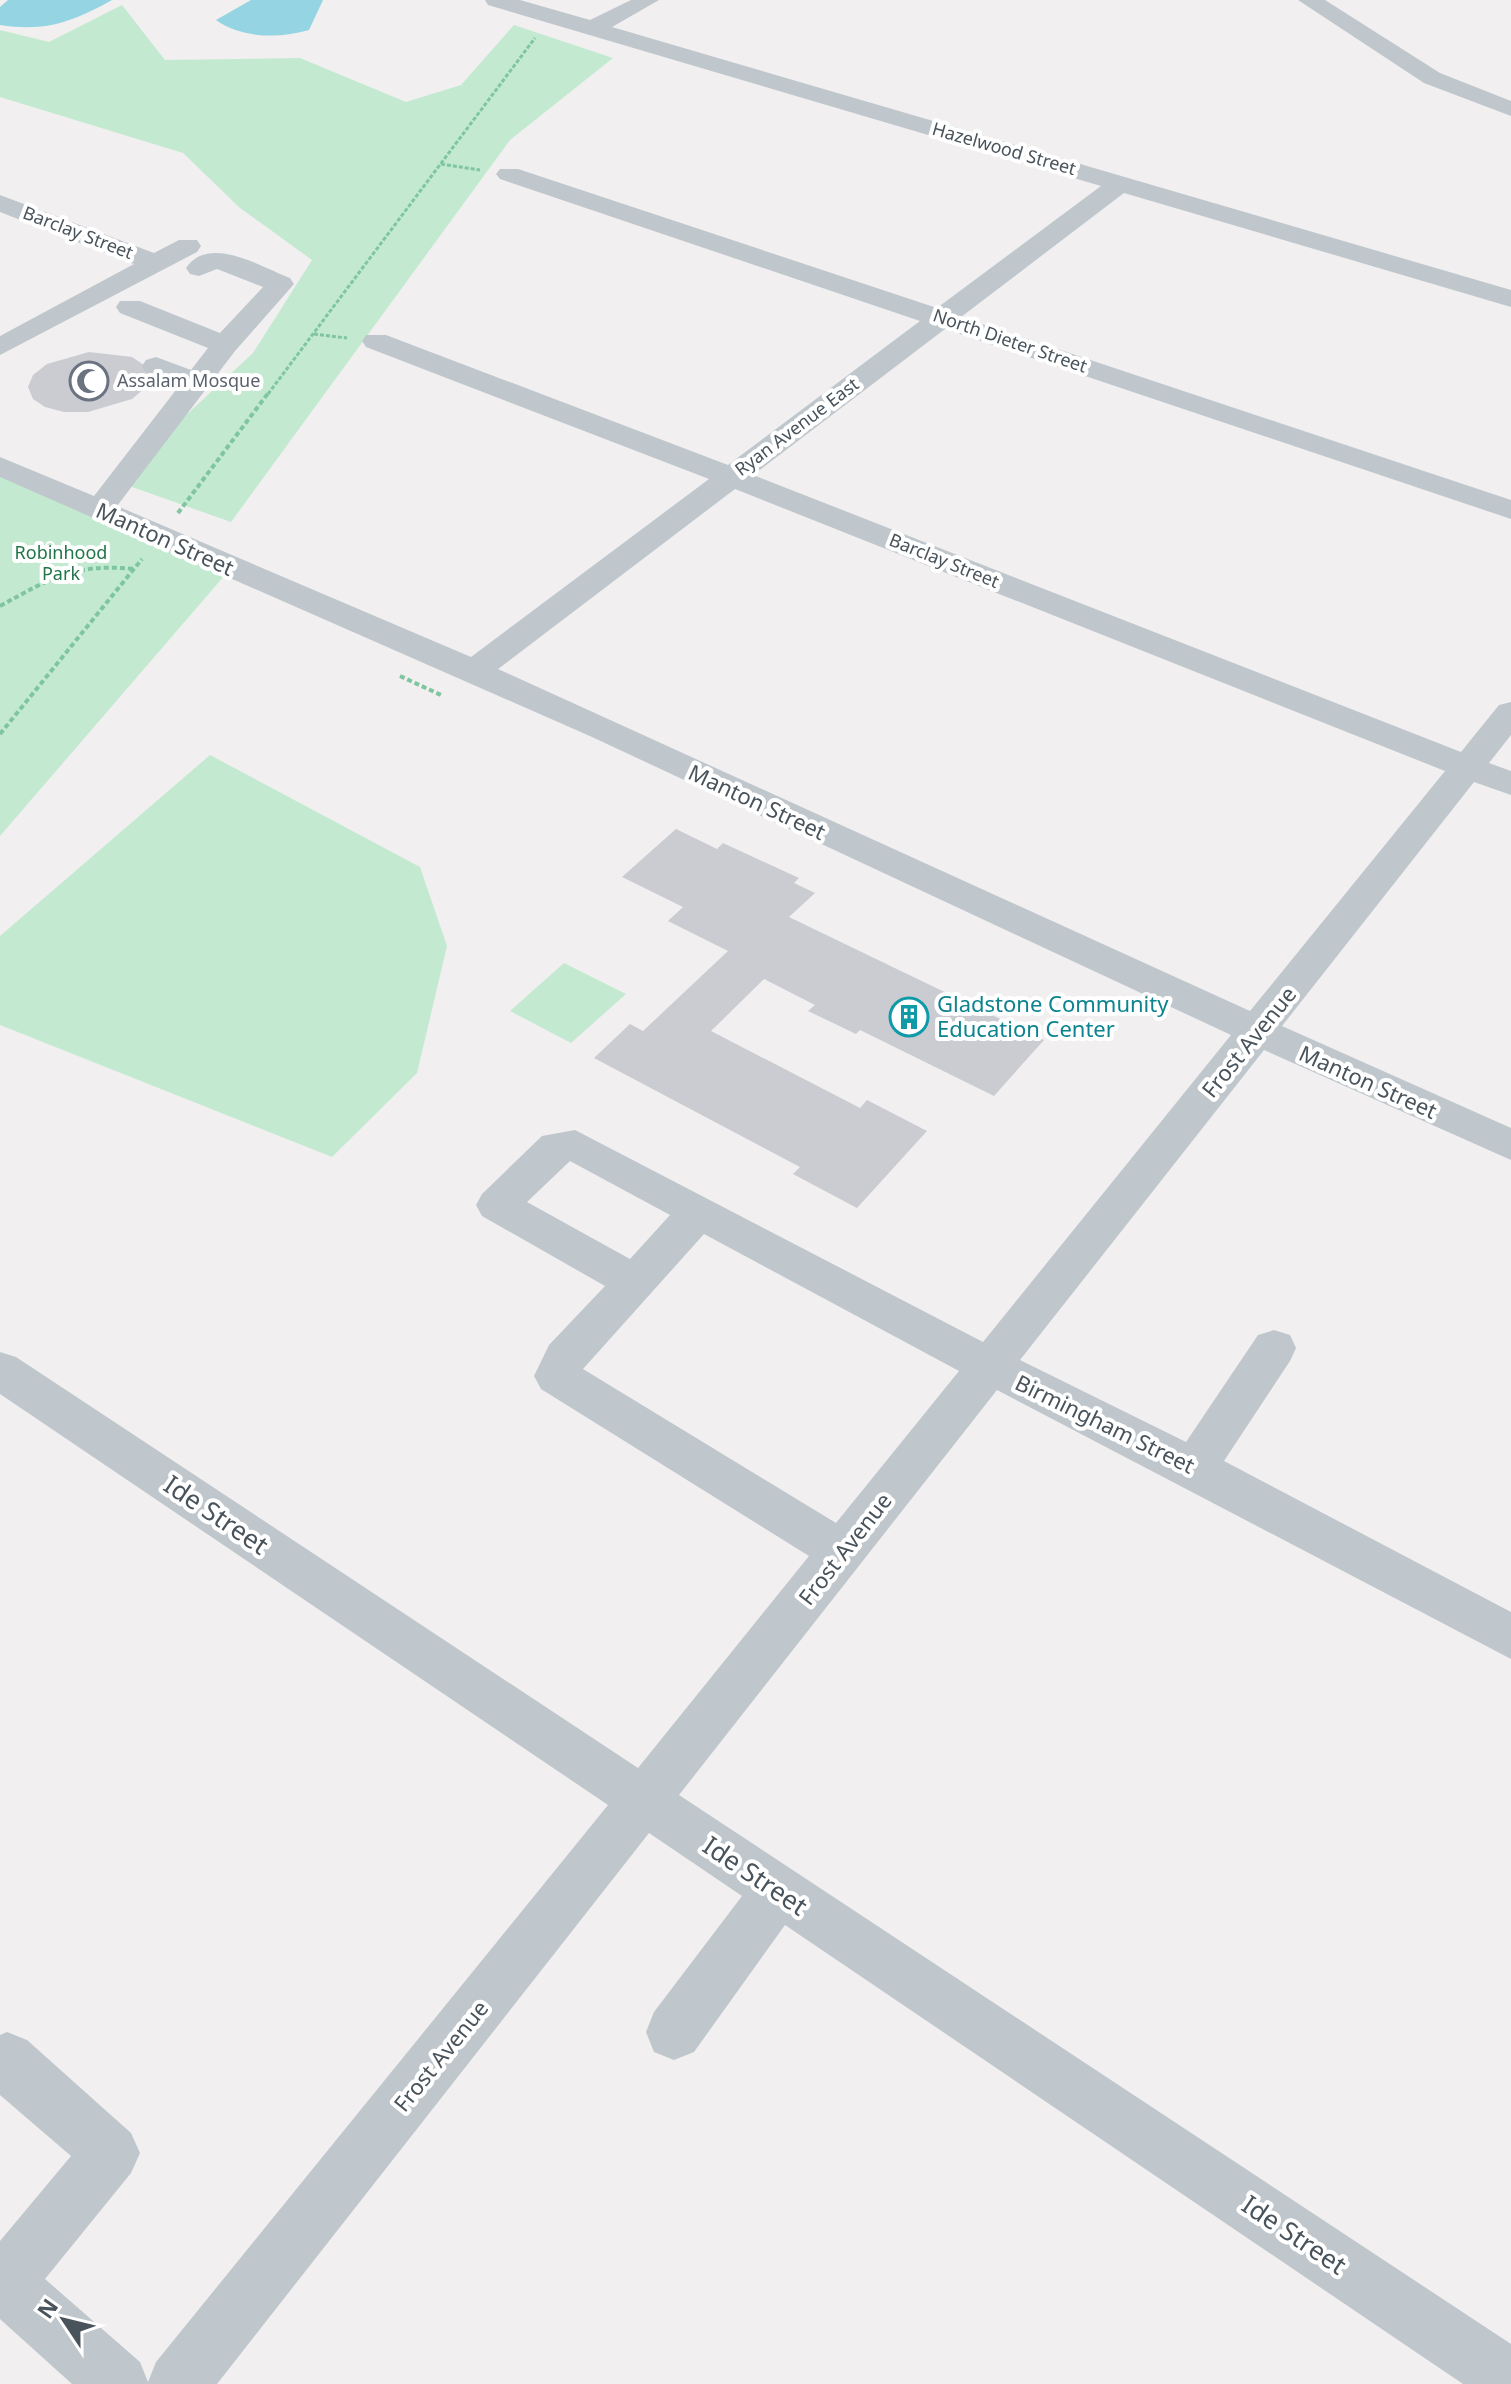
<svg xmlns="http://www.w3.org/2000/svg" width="1511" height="2384" viewBox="0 0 1511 2384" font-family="'Noto Sans',sans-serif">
  <rect width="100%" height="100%" fill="#f1efef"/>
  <path fill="#c3ead1" d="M122,5L165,60L300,58L406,102L461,85L514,25L613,58L510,140L231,522L115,481L253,353L312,260L240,208L183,153L0,97V30L49,42Z
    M0,466L231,568L0,836Z
    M210,755L420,867L447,946L417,1073L332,1157L0,1025V936Z
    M564,963L626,994L571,1043L510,1011Z"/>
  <path fill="#95d4e2" d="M8,0H112C72,22 46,32 0,25V7Z
    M251,0H323L309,30C279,39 241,38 216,20Z"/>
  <path fill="#caccd1" d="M89,352L132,357L144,365L150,376L146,387L132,399L88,412H64L45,407L33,399L28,387L33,375L47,364Z
    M676,829L717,849L723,843L799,878L794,883L815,893L789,917L1044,1040L994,1096L860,1030L856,1034L808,1011L815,1005L764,979L711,1031L860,1108L867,1100L927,1131L857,1208L793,1174L800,1167L594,1058L630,1024L643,1031L728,951L668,921L683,907L622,877Z"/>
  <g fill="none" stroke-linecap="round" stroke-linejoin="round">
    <path stroke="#7ec5a0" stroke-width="3" stroke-dasharray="4 2" stroke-linecap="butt" d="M441,164L480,170
      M314,334L347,338
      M268,394L535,38"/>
    <path stroke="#7ec5a0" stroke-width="4" stroke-dasharray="5 3" stroke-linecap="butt" d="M178,513L269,392
      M0,606C51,578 75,563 135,569
      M400,676L441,695
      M0,734L142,559"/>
    <path fill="#bfc7cd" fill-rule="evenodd" d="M485,0H520L590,20L631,0H659L612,27L1511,290V307L1124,193L961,317L1511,500V519L945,329L753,475L1461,752L1499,705L1511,702V735L1489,763L1511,771V795L1474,782L1282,1026L1511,1128V1160L1264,1050L1020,1360L1186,1442L1258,1335L1274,1330L1290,1335L1296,1348L1290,1361L1224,1461L1511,1612V1659L997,1390L679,1795L1511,2344V2384H1463L785,1925L694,2052L674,2060L654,2052L646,2032L654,2012L742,1896L649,1833L217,2384H72L0,2319V2241L71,2156L0,2095V2035L7,2032L27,2040L131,2133L140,2153L131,2173L45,2279L140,2362L148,2382L156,2362L608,1805L0,1394V1352L16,1357L638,1768L809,1556L541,1389L534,1376L549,1345L605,1286L482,1216L476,1205L482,1194L542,1136L575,1130L983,1342L1231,1035L592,737L0,477V457L94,496L179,386L146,372L142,366L146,360L156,357L191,370L208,348L120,313L116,307L120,301H140L220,333L263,287L217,269L199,276L190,274L186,268C209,234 261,267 290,278L294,284L235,351L117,506L471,657L709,479L366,347L362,341L366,335H386L728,465L920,321L500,179L496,174L500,169H518L937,308L1101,186L488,5ZM735,489L1445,771L1250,1011L498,669ZM570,1161L670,1215L630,1259L527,1202ZM704,1234L959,1371L836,1523L583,1369Z
      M1298,0H1325L1440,73L1511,101V116L1424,83Z
      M0,195L154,253L179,240H197L201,246L197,252L0,355V336L134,264L0,212Z"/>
  </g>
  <defs>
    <symbol id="mosque-ring" viewBox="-11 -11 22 22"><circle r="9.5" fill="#fff" stroke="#6b7280" stroke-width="1.5"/><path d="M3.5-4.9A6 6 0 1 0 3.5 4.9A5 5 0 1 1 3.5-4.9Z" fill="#6b7280"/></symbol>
    <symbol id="building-ring" viewBox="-11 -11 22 22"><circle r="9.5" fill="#fff" stroke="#0f9aa8" stroke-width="1.5"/><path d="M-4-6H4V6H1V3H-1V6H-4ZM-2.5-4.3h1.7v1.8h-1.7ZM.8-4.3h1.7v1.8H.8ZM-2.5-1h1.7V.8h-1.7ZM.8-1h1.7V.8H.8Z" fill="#0f9aa8"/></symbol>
  </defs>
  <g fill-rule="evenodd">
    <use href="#mosque-ring" x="67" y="359" width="44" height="44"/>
    <use href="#building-ring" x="887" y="995" width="44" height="44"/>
  </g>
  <g text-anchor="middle" stroke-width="8" stroke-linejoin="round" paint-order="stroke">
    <g font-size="18" fill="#49535b" stroke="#fff">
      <text transform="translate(1004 149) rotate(16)" y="6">Hazelwood Street</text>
      <text transform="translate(78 233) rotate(21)" y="6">Barclay Street</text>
      <text transform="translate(1010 341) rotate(19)" y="6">North Dieter Street</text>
      <text transform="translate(797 427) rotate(-37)" y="6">Ryan Avenue East</text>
      <text transform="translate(944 561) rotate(22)" y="6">Barclay Street</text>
    </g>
    <g font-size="18" fill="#5b616d" stroke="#fff" text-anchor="start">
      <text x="117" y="387">Assalam Mosque</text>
    </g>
    <g font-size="18" fill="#217549" stroke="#fff">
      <text x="61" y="559">Robinhood<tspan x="61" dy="21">Park</tspan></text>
    </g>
    <g font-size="22" fill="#49535b" stroke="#fff">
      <text transform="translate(165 539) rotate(24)" y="8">Manton Street</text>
      <text transform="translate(757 802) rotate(25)" y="8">Manton Street</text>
      <text transform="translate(1249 1042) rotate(-51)" y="8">Frost Avenue</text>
      <text transform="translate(1368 1082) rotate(24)" y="8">Manton Street</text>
      <text transform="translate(1105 1424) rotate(26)" y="8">Birmingham Street</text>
      <text transform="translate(845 1549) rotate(-52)" y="8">Frost Avenue</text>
      <text transform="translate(441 2056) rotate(-51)" y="8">Frost Avenue</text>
    </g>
    <g font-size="22" fill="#0d838f" stroke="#fff" text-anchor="start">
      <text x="937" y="1012">Gladstone Community<tspan x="937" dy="25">Education Center</tspan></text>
    </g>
    <g font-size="26" fill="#49535b" stroke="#fff">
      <text transform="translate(216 1515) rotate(34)" y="9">Ide Street</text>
      <text transform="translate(755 1876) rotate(34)" y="9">Ide Street</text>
      <text transform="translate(1294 2235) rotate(34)" y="9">Ide Street</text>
    </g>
  </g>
  <g transform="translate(64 2320) rotate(305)" stroke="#ffffff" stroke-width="6" paint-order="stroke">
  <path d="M0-6L14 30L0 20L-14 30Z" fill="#49535b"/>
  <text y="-12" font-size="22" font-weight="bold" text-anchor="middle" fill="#49535b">N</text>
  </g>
</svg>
